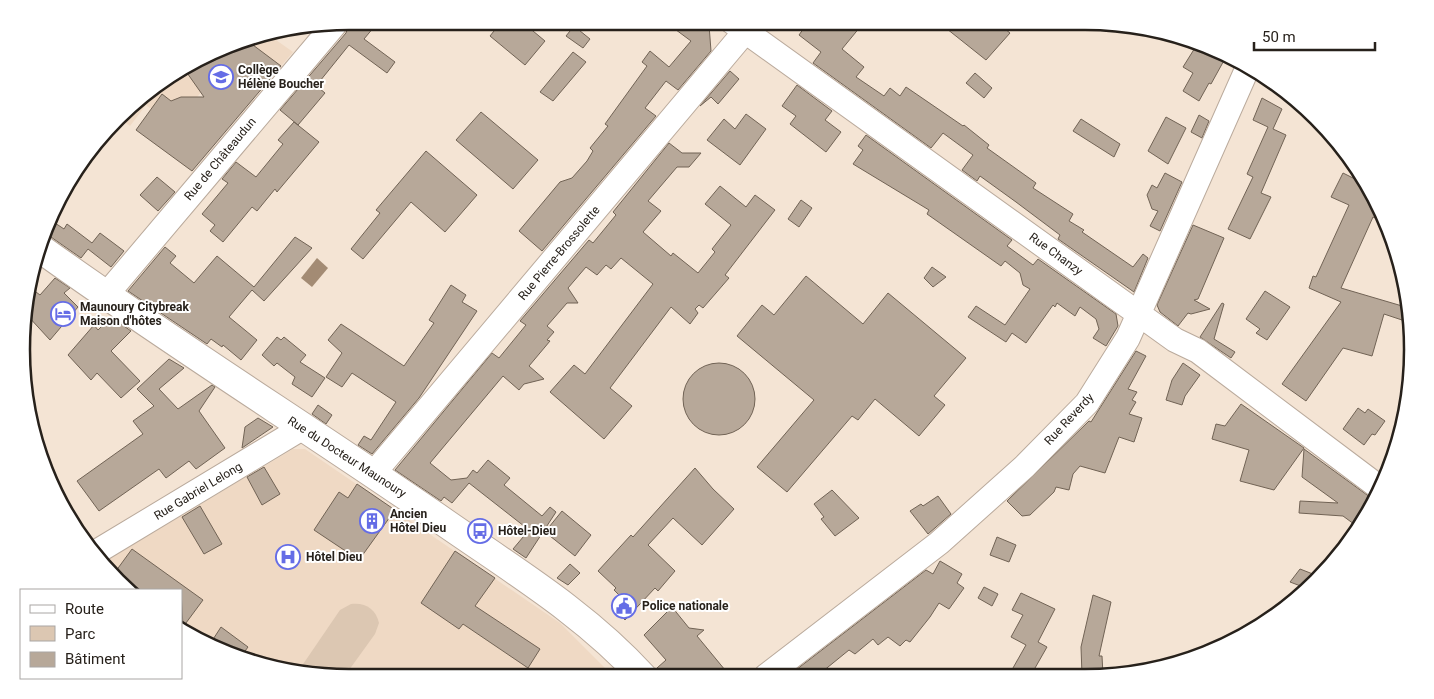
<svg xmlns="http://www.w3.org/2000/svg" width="1434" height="699" viewBox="0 0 1434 699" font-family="Roboto,sans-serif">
  <rect width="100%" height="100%" fill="#f4e4d4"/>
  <path fill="#efd9c4" d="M269,35L293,52L237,118L203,90L173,126L146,105L130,126L119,118L149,89L244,39Z
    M293,449H305L560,623L614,677L349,678L285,671L224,653L181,626V590H127L102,563Z"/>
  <path fill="#dcc7b2" d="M351,604C365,602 376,609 379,623L375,634L344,677L297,673L340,610Z"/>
  <path fill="#a38b74" d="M317,258L328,268L312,287L301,278Z"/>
  <path fill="#b7a899" stroke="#716355" d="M350,21H379L364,39L395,62L387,73L349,45L320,81L322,84L319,88L325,93L298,125L280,110L346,33Z
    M502,21H521L545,41L525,65L490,36Z
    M664,21H704L709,25L711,51L678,90L666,81L645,108L656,116L542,251L519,231L560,182L572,178L587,161L593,151L590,148L608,126L605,124L647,66L642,62L650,51L669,67L691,41Z
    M809,21H865L842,49L864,67L856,77L884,96L890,88L900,96L906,87L963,126L964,125L989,145L987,148L1036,183L1033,188L1073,214L1069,221L1084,230L1082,232L1133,267L1143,254L1148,258L1134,292L1058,239L1060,235L1016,202L980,176L977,181L962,170L973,155L943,133L931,148L813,63L821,52L799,35Z
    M937,21H995L1010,33L986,60Z
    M574,26L590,39L583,48L566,36Z
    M245,39L281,66L192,171L136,130L162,94L171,101L181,97H204L185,70Z
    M1198,43L1227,55L1211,84L1209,83L1199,101L1183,91L1193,73L1183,67Z
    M573,52L586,62L553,101L540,92Z
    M730,71L739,79L718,104L711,97L700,106Z
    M975,73L992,88L984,98L966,83Z
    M797,85L832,111L825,120L841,132L826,152L790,124L796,116L782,106Z
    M1262,98L1282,109L1273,129L1286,135L1261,193L1271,197L1250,239L1228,229L1253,177L1247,174L1268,127L1253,120Z
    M481,112L538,160L513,189L456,140Z
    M746,114L766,129L740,165L707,140L724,119L735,129Z
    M1199,115L1209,121L1202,138L1191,132Z
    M1166,117L1186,128L1168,164L1148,151Z
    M1081,119L1120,144L1114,157L1073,131Z
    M294,122L319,142L277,192L275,189L257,211L252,207L223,242L210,231L215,225L202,214L228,183L222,179L236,162L256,177L283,144L278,140Z
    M866,135L1012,240L1007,246L1033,265L1038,259L1116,314L1118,326L1106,346L1093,338L1099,329L1096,319L1080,307L1075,316L1057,303L1055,307L1053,305L1026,343L1012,333L1006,342L968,317L976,306L1005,325L1030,289L1023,285L1020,273L1005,261L1001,266L927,214L929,210L853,164L863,150L858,146Z
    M669,143L682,153H701L689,167H677L648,201L661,211L643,232L671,256L673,253L698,273L715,252L712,249L731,225L705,204L720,186L746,207L755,195L775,210L725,275L729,278L703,308L699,305L695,309L698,313L690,324L671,307L610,388L632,406L604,439L550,392L574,365L585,374L653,284L621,258L611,269L606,265L597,275L586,267L568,288L578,303H567L547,326L554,332L547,340L550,341L529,366L544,379L524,384L519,390L503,376L430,463L451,480L467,478L473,470L477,473L488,460L510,478L504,485L542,516L550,507L556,512L526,558L513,549L529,530L469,483L452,503L444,497L441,501L395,470L492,353L499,358L526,325L520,321L589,240L593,243L616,215L613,212Z
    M426,151L477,195L445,232L411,202L363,259L351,249L380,213L376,210Z
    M1165,173L1182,182L1160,231L1150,226L1158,211L1152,209L1147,195L1152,185L1157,188Z
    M1343,173L1367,185L1388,224L1373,217L1341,288L1409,308L1408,322L1384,314L1372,356L1343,348L1306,401L1282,384L1341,302L1309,288L1313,276L1316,277L1349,205L1331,197Z
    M157,177L175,192L158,211L140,195Z
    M801,200L812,208L799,227L788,219Z
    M52,221L64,229L67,224L92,243L100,233L124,251L111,267L88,249L81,258L48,235Z
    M1193,225L1224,238L1198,299L1194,300L1210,309L1191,314L1188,313L1178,326L1160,312L1157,305Z
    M295,237L312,248L264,301L252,290L229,317L257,340L241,360L223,345L222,347L211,339L207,344L128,291L165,247L176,256L170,263L194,283L217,256L254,287Z
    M932,267L946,277L933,287L924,278Z
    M806,276L863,324L888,293L966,358L934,396L945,405L919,436L875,399L858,420L852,416L787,492L757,467L814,400L737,336L762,305L774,315Z
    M55,278L70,288L64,293L78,307L50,340L27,315L28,286L40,295Z
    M451,285L466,295L462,302L477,311L419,398L372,454L358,445L364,436L371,440L396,402L352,373L342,387L326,377L342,353L328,340L341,324L404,366L434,323L429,320Z
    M1265,291L1290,307L1267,340L1256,333L1260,329L1246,319Z
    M1222,303L1224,304L1214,339L1235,352L1231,358L1200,337Z
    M111,317L131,331L111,351L140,381L121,398L97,373L91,380L68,355L94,325L98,330Z
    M277,337L281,340L284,337L306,355L300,362L325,378L312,397L292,384L295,377L277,363L274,366L262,355Z
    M1136,351L1146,356L1128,389L1137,392L1132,400L1136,402L1129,414L1142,418L1134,442L1119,437L1105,473L1080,466L1073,474L1069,490L1056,487L1054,492L1030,515L1022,516L1007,501L1089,421L1091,422Z
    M169,359L184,368L159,389L178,409L212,385L215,387L199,411L225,448L196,469L189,461L166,478L159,469L99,511L77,481L143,434L133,421L154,406L137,389Z
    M1183,363L1200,375L1185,396L1182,405L1166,400L1172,380Z
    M683 399a36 36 0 1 1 72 0a36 36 0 1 1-72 0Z
    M1241,404L1304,448L1274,490L1240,481L1249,450L1212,439L1216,424L1225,426Z
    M318,405L332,415L326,424L312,414Z
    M1358,408L1365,413L1368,409L1385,421L1375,435L1372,434L1364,445L1343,429Z
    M258,418L273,427L242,448L245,427Z
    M1304,449L1374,500L1358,527L1343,516L1299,513L1300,501L1338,503L1302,477Z
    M264,467L280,494L262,505L247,477Z
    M695,468L713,489L734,509L702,545L673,518L648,545L675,571L658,591L655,588L625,620L611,606L620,596L614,590L616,588L598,571L631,535L633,537Z
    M357,484L395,510L359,560L314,530L339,492L348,498Z
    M832,490L859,518L835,536L821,519L824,517L814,504Z
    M938,496L951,514L928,534L910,511L921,504L923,506Z
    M200,506L222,544L204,554L182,517Z
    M562,511L591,535L575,556L545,532Z
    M997,537L1016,545L1009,562L990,555Z
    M132,549L203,600L183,627L181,590H127L113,575Z
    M455,551L495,578L475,606L540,649L528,668L463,624L459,629L421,603Z
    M940,561L962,574L957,583L964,588L949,609L939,603L930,617L910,642L906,640L900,646L888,637L878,645L873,639L855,654L849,650L817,676H788L926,570L933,574Z
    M570,564L580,573L568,585L557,578Z
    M1300,569L1318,576L1306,588L1290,582Z
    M984,587L998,594L992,606L978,598Z
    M1021,593L1055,609L1038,642L1047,647L1031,675H1009L1026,645L1011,637L1023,615L1012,610Z
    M1093,595L1111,602L1099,656H1102L1103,675H1082L1081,647Z
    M672,607L689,628L704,630L697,636L730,676L666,677L657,668L666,660L644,635Z
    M221,627L248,647L240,658L224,653L210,644Z"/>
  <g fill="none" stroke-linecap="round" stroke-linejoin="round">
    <defs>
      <path id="minor" d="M731,21L1175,340L1198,351L1380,488
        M106,295L335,24
        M373,474L754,21
        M93,554L302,428
        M766,676L939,543L1024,467L1087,403L1128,338L1248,67"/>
      <path id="major" d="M41,249C173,344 311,430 444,522C513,570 586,614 643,677"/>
    </defs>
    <use href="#minor" stroke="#baaa9c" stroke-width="26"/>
    <use href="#major" stroke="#baaa9c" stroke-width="30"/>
    <use href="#minor" stroke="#fff" stroke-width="24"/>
    <use href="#major" stroke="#fff" stroke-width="28"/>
  </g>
  <defs>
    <symbol id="school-ring" viewBox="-11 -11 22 22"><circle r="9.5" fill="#fff" stroke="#656de6" stroke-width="1.5"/><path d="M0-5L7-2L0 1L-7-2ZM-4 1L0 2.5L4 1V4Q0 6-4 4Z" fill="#656de6"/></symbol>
    <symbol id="hotel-ring" viewBox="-11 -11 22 22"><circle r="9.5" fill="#fff" stroke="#656de6" stroke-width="1.5"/><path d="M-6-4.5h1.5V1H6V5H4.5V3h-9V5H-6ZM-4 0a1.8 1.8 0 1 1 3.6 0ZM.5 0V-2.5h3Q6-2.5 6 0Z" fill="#656de6"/></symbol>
    <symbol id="building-ring" viewBox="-11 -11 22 22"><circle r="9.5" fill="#fff" stroke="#656de6" stroke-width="1.5"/><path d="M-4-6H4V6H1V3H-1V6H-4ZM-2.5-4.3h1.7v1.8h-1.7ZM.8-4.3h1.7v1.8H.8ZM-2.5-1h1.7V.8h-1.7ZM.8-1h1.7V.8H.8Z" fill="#656de6"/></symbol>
    <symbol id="bus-ring" viewBox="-11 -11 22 22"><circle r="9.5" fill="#fff" stroke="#656de6" stroke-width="1.5"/><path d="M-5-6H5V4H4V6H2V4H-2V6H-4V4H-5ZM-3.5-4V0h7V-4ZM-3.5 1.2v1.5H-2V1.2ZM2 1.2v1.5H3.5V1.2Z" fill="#656de6"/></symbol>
    <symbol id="hospital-ring" viewBox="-11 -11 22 22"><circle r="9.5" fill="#fff" stroke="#656de6" stroke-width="1.5"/><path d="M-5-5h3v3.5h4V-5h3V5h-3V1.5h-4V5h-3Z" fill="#656de6"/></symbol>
    <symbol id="civic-ring" viewBox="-11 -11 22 22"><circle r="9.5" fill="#fff" stroke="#656de6" stroke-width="1.5"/><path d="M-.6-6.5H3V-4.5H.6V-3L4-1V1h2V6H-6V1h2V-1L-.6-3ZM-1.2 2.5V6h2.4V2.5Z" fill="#656de6"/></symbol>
  </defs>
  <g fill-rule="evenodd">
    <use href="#school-ring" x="207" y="63" width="28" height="28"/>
    <use href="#hotel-ring" x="49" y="300" width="28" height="28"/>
    <use href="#building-ring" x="358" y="507" width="28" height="28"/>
    <use href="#bus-ring" x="466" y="517" width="28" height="28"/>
    <use href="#hospital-ring" x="274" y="543" width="28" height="28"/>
    <use href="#civic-ring" x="610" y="592" width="28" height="28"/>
  </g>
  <g text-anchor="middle" stroke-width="4" stroke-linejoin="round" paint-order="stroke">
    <g font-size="12" font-weight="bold" fill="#27211b" stroke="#fff" text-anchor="start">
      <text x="238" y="74">Collège<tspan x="238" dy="14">Hélène Boucher</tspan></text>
      <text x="80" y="311">Maunoury Citybreak<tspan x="80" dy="14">Maison d'hôtes</tspan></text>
      <text x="390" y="518">Ancien<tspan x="390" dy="14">Hôtel Dieu</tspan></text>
      <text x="498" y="535">Hôtel-Dieu</text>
      <text x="306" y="561">Hôtel Dieu</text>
      <text x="642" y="610">Police nationale</text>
    </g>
    <g font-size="12" fill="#27211b" stroke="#fff">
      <text transform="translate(220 159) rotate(-50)" y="4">Rue de Châteaudun</text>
      <text transform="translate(559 253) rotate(-50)" y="4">Rue Pierre-Brossolette</text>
      <text transform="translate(1056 254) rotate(36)" y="4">Rue Chanzy</text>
      <text transform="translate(1069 419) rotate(-47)" y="4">Rue Reverdy</text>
      <text transform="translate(347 457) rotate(33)" y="4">Rue du Docteur Maunoury</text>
      <text transform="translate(198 491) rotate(-31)" y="4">Rue Gabriel Lelong</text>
    </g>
  </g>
  <path d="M0 0H1434V699H0ZM349 30H1085A319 319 0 0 1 1404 349V350A319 319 0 0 1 1085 669H349A319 319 0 0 1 30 350V349A319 319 0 0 1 349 30Z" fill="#fff" fill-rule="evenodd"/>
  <path fill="none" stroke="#27211b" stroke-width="2.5" d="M349 30H1085A319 319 0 0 1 1404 349V350A319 319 0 0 1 1085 669H349A319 319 0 0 1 30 350V349A319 319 0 0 1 349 30Z"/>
  <rect x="20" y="589" width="162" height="90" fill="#ffffff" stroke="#a9a6a4"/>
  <rect x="30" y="605" width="25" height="8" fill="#ffffff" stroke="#a9a6a4"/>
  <text x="65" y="614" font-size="15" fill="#27211b">Route</text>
  <rect x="30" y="626" width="25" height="15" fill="#dcc7b2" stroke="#a9a6a4"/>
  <text x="65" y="639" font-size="15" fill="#27211b">Parc</text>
  <rect x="30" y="652" width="25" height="15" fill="#b7a899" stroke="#a9a6a4"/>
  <text x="65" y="664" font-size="15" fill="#27211b">Bâtiment</text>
  <path d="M1254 42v8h121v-8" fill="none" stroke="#27211b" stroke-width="2.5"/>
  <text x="1262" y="42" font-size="15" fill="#27211b" stroke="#ffffff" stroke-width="4" paint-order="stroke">50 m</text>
</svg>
